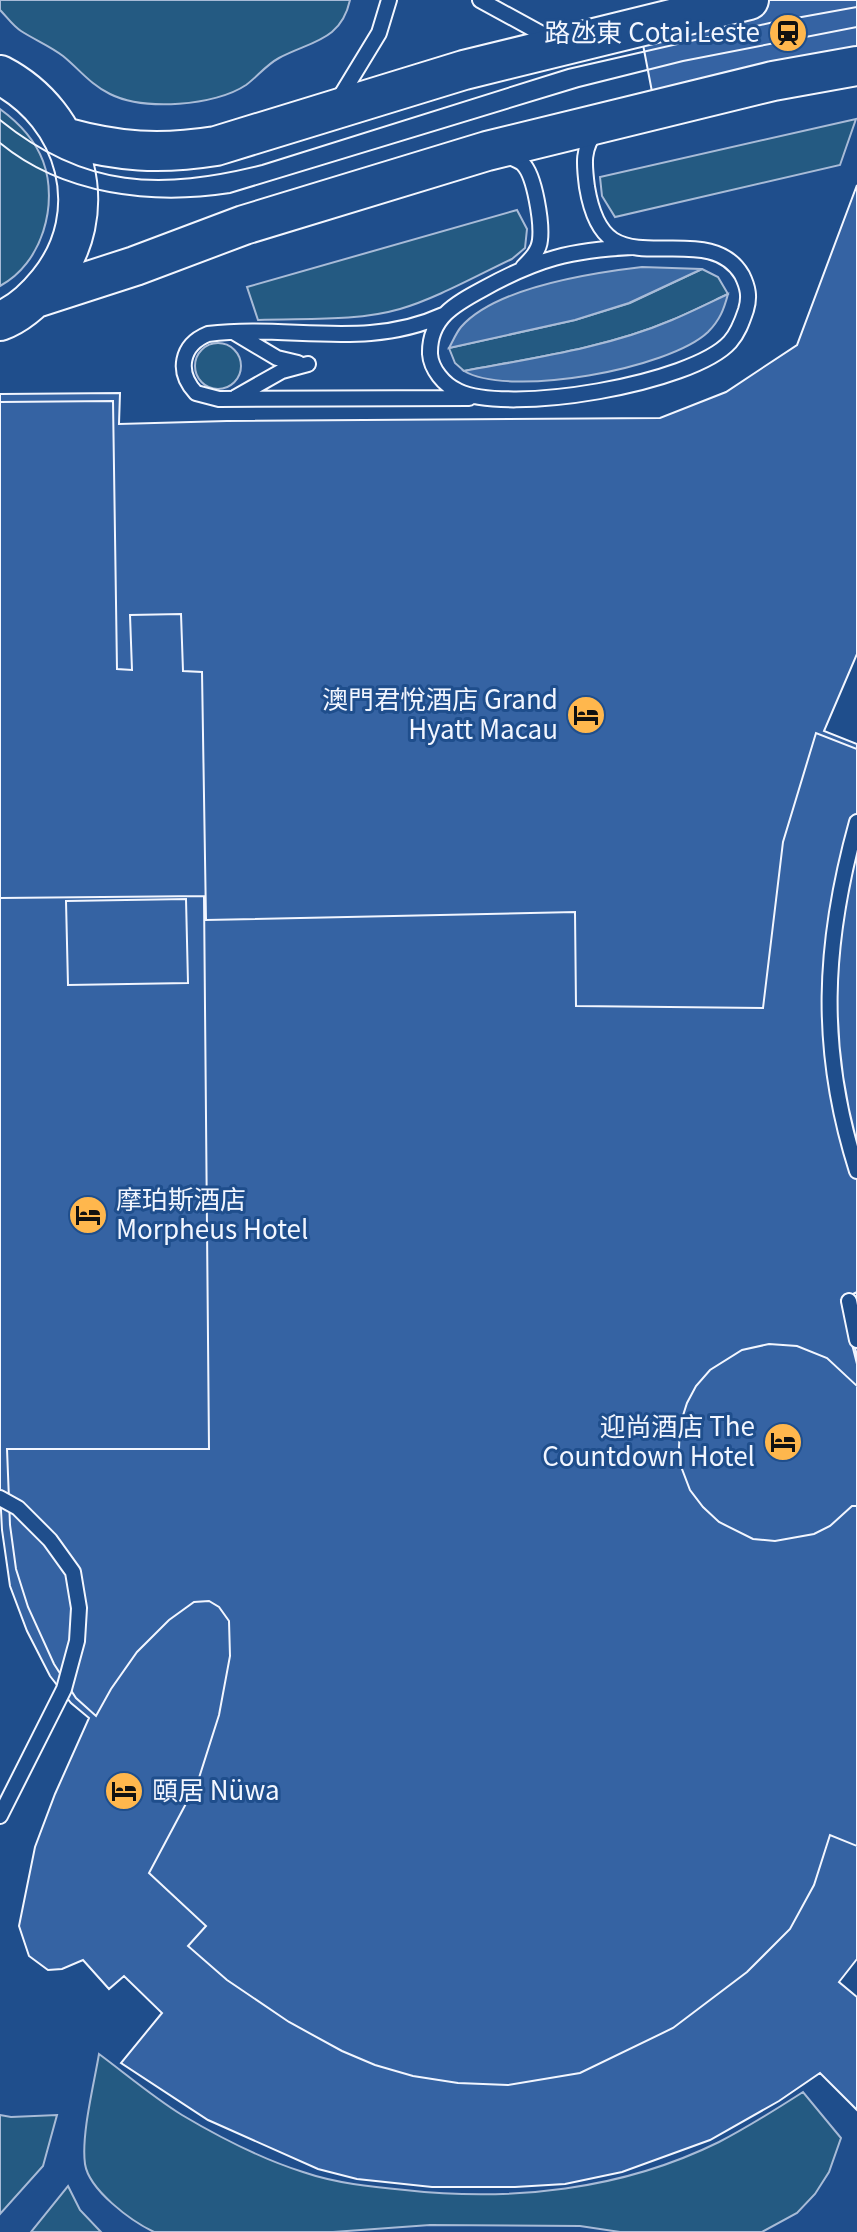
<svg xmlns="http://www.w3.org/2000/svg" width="857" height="2232" viewBox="0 0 857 2232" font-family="Georgia,'Noto Sans SC',serif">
  <rect width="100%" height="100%" fill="#1f4e8c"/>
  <path fill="#245a82" stroke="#a8bbd7" stroke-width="2" d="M0,0H350C341,41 311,41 279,58C266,65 257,77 246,85C215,106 144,111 110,94C91,85 79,69 63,56C50,46 35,40 21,31C13,26 7,17 0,10Z
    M0,109C18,122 35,140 43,161C59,204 42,264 0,286Z
    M856,119L840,165L615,217L602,196L600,177Z
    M517,210L527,229L525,248L512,259C478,275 435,299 400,309C355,322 304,318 258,320L247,287Z
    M702,269L718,277L728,294C709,303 691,312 672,320C606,348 533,358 464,371L455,363L449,348L575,320L630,303Z
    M195 366a23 23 0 1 1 46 0a23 23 0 1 1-46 0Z
    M99,2054C126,2074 153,2097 182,2115C219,2137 262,2159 303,2172C335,2183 371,2187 405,2190C511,2202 622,2190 719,2142C748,2127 775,2110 803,2092L841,2138L829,2172L815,2194L797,2213L762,2232H620L580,2226L430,2225L333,2232H154C131,2221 89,2190 85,2164C81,2135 94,2084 99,2054Z
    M0,2115L11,2117L57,2115L43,2166L0,2214Z
    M68,2186L80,2210L101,2232H31Z"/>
  <path fill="#3b69a3" stroke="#a8bbd7" stroke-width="2" d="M642,267L702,269L629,303L575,320L449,348C453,341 456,333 461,327C496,287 591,273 642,267Z
    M728,294C724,309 720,320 708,332C669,369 510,398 464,371C533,358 606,348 672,320C691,312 709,303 728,294Z"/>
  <path fill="#3563a3" stroke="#f2f6ff" stroke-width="2" d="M676,0H857V56L653,97L636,8Z
    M857,185V654L824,731L857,744V1298L845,1304L857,1356V1959L839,1982L857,1997V2110L820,2073L779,2101L710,2140L622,2172L565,2184L515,2187H432L357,2179L318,2169L208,2120L121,2063L162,2013L124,1976L109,1989L83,1960L62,1969L48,1970L29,1956L19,1926L35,1847L55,1794L89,1718L71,1703L50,1676L27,1631L10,1586L2,1530L0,1491V394L120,393L119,424L227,421L660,418L726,392L797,345Z
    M113,401L117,669L132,670L130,615L181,614L183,671L202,672L206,920L575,912L576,1006L763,1008L783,842L816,733L857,749V1292L841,1300L857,1364V1386L827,1358L797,1346L769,1344L742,1350L710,1370L696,1386L687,1403L680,1425L679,1448L682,1469L690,1490L703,1507L719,1522L753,1539L775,1541L814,1534L830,1526L852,1506H857V1846L830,1835L814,1885L790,1929L747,1972L673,2028L580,2073L508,2085L458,2083L413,2076L375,2065L342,2051L289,2022L227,1980L188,1946L206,1926L149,1873L198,1781L219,1715L230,1656L229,1621L219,1607L209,1601L194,1602L169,1620L137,1652L111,1689L96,1716L76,1698L54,1664L28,1607L16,1569L10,1525L7,1449H209L204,896L0,898V402Z
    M186,899L188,983L68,985L66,901Z"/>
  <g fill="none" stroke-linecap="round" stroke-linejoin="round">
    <defs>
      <path id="service" d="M480,0L553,40
        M337,102L379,33L389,0
        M597,130C582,148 584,164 587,187C590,205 596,229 613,240C648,262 715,229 742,275C748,287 750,297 746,310C742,322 738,333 730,342C692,384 508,415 458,391C444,385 431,369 430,354C429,318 455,304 483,289C537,259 571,250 632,247
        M505,155C511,158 519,160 523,164C535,176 542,223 540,240C539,251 531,259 523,267
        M443,315C367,350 288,324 208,334C181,345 176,372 196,393L219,399L469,398
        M235,333L277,358L298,363
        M236,397L282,371L308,364
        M857,822C823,944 818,1049 857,1171
        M849,1301L857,1340
        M0,1498L18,1508L50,1540L73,1572L79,1608L77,1641L64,1689L0,1816"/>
      <path id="secondary" d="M0,75C77,115 105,213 48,283C35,299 19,314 0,321
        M64,137C119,152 159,155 216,146L464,70L749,0
        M36,298L135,266L244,225L487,151L773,81L857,66"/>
    </defs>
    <use href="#service" stroke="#f2f6ff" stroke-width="18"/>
    <use href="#secondary" stroke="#f2f6ff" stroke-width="42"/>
    <use href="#service" stroke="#1f4e8c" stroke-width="14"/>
    <use href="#secondary" stroke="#1f4e8c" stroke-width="38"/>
    <path stroke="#f2f6ff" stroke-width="2" d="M0,120C85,189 161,190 262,165L568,69L774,22L857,7
      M0,143C63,195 152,205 230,193L579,87L683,61L857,27"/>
  </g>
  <defs>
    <symbol id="station-disc" viewBox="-11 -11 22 22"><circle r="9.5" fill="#ffb74d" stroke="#1f4e8c"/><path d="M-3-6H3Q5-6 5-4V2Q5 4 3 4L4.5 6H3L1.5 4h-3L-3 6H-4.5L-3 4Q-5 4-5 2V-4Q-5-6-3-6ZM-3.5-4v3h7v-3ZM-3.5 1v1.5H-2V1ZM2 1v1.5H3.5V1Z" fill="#111"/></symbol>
    <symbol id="hotel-disc" viewBox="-11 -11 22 22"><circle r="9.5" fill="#ffb74d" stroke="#1f4e8c"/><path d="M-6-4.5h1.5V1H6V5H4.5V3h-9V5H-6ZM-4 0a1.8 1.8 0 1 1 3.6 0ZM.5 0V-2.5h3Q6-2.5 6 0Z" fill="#111"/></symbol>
  </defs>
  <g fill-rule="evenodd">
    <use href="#station-disc" x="766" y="11" width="44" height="44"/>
    <use href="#hotel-disc" x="564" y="693" width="44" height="44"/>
    <use href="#hotel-disc" x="66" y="1193" width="44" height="44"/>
    <use href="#hotel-disc" x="761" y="1420" width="44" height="44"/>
    <use href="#hotel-disc" x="102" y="1769" width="44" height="44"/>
  </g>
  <g text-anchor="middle" stroke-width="6" stroke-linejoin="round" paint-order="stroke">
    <g font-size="26" fill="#f2f6ff" stroke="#1f4e8c" text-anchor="end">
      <text x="760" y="42">路氹東 Cotai Leste</text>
      <text x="558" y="709">澳門君悅酒店 Grand<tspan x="558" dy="30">Hyatt Macau</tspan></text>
      <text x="116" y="1209" text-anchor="start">摩珀斯酒店<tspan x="116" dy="30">Morpheus Hotel</tspan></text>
      <text x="755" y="1436">迎尚酒店 The<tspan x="755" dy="30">Countdown Hotel</tspan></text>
      <text x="152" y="1800" text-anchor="start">頤居 Nüwa</text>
    </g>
  </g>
</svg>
